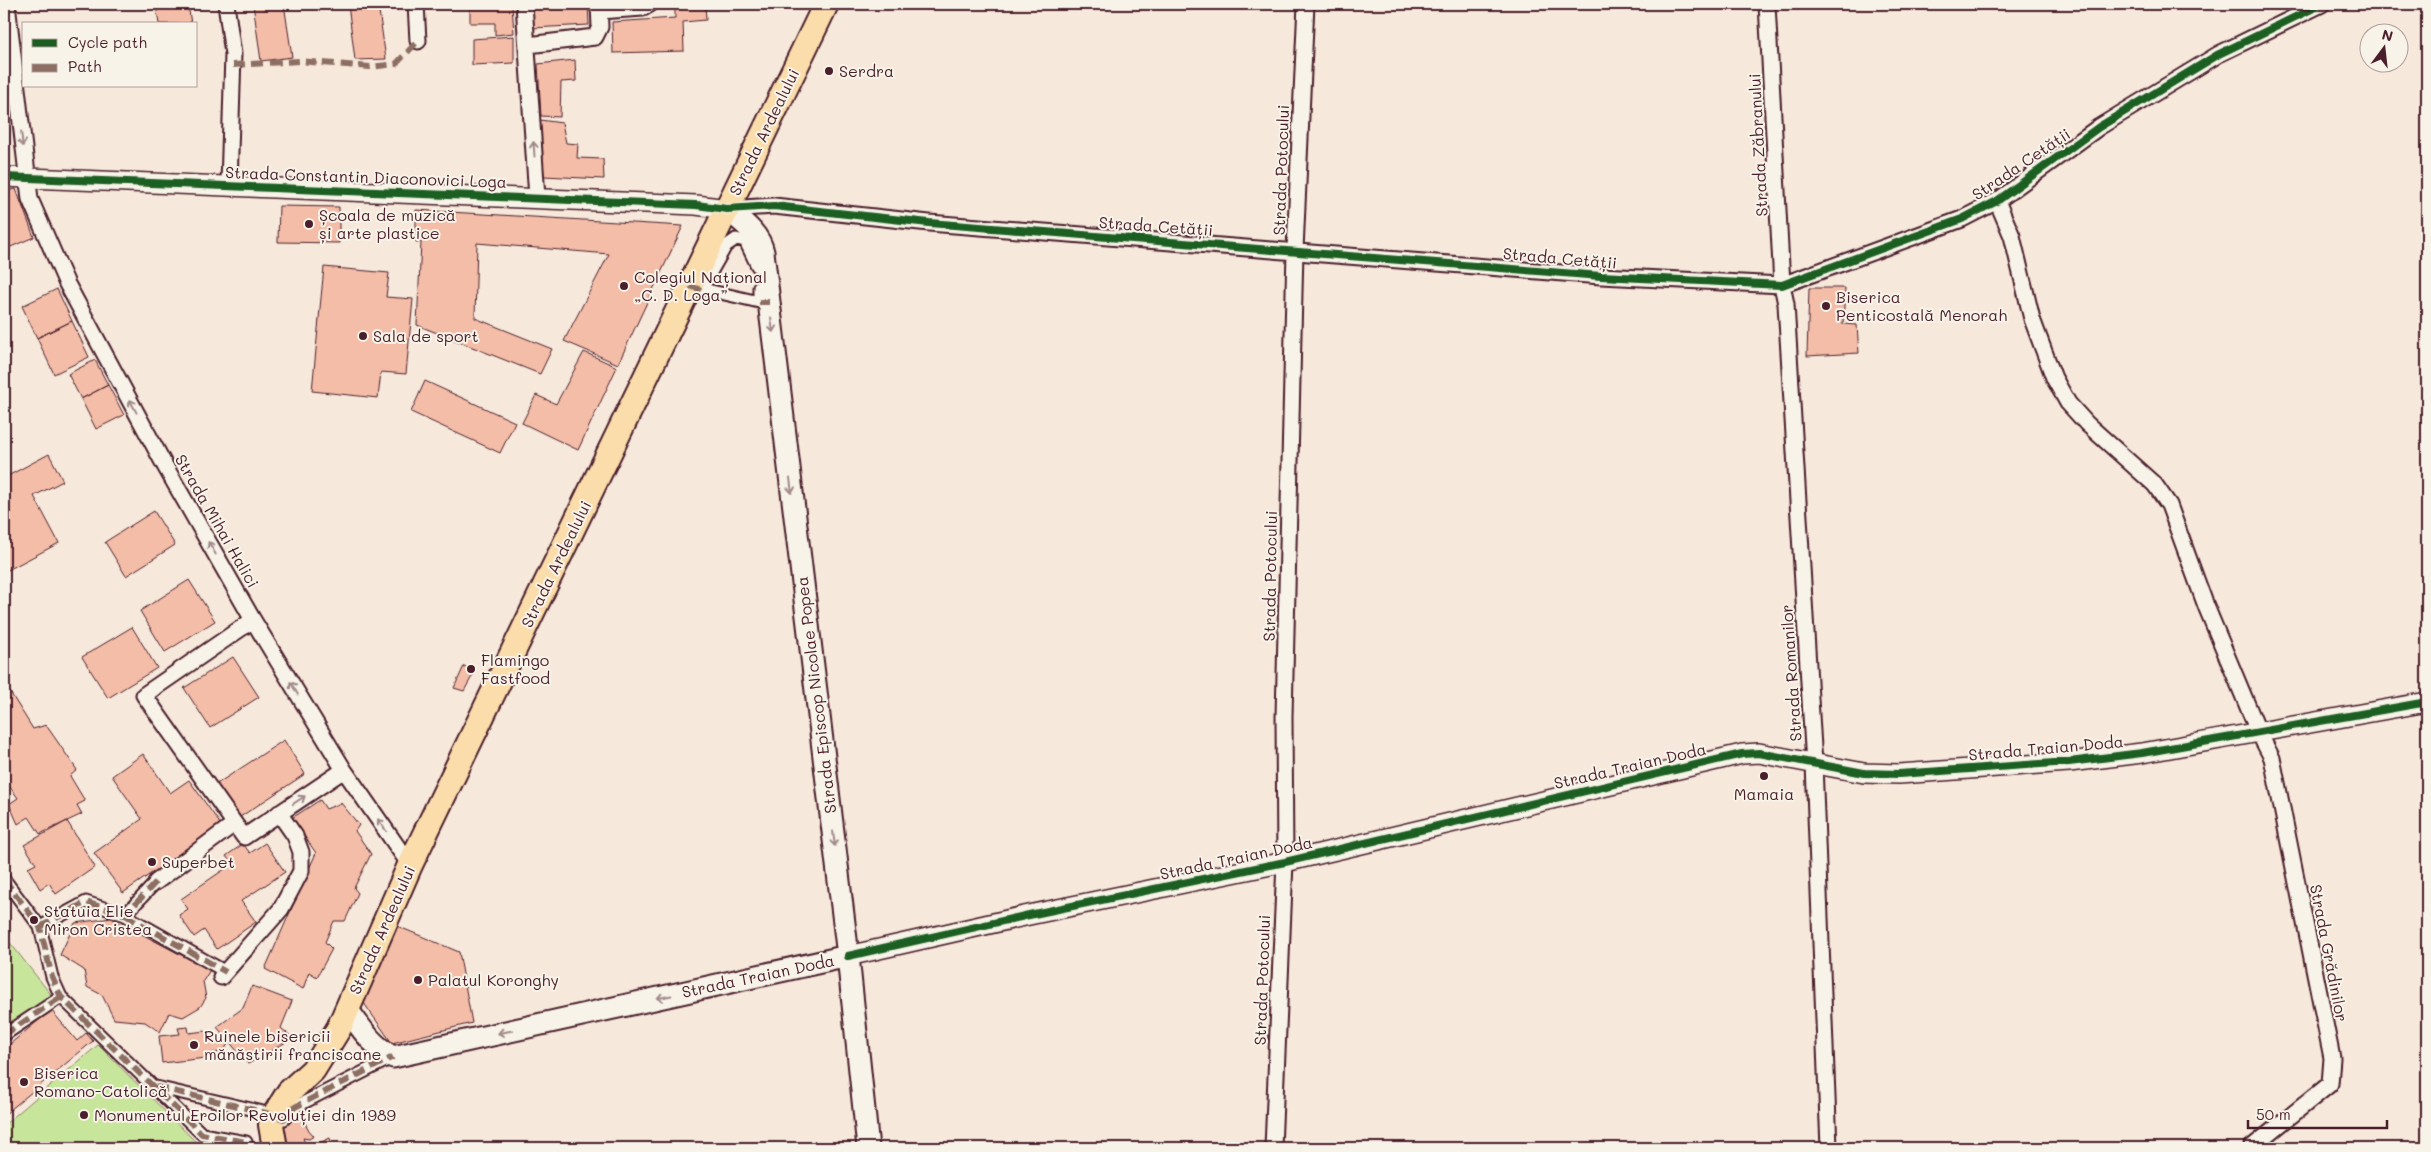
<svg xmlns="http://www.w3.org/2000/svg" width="2431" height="1152" viewBox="0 0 2431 1152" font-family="Mali,sans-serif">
  <rect width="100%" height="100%" fill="#f6e8db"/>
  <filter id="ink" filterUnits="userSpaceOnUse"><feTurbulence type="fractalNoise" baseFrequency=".02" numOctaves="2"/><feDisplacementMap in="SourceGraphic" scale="10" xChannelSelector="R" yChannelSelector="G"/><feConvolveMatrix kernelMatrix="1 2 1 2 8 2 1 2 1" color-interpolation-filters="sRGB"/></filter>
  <g filter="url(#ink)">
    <path fill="#c8e59c" stroke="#898264" d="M4,935L52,996L4,1029Z
      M98,1045L202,1148H14L4,1133V1125Z"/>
    <path fill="#f4bda8" stroke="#4a1f2b" d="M156,4H188L191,24H159Z
      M253,4H284L292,57L261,61Z
      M348,4H378L386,59L355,60Z
      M475,4H512V6H475Z
      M530,4H588L589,25L532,28Z
      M675,4H705L706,20L683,22L684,51L613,53L612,22L675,18Z
      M470,6H512L514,33L495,35V23H470Z
      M514,36V63L472,65V39Z
      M575,60L576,81L561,82L560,117L541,116L538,64Z
      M540,120L562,123L566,143L578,144L577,158L603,159L604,179L544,176Z
      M16,189L34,237L6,249L4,244V191Z
      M279,206L339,207V243L278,242Z
      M416,210L683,226L618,364L564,341L609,254L477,243L475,318L552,349L540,374L417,325L421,242H416Z
      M324,267L389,273L386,297L413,299L406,374L381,372L378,398L312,391Z
      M1809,288H1845L1843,324L1857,325L1859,353L1807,356Z
      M57,289L72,321L37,338L22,306Z
      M72,321L89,357L54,374L37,338Z
      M584,352L617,367L578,450L522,423L536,395L556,404Z
      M95,360L108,385L81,399L68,374Z
      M425,381L515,422L500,453L411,412Z
      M108,385L124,415L96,429L81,399Z
      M49,454L63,481L34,496L59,543L6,571L4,567V478Z
      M154,511L175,545L126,576L105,542Z
      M189,580L215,621L165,652L140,611Z
      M132,627L157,668L108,698L82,657Z
      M233,657L259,697L210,728L184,688Z
      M464,666L475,671L464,691L454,688Z
      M8,689L33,729L46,725L77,770L70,776L85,801L77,805L82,814L40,834L29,817L18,824L9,804L18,798L4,779V692Z
      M284,740L305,774L234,821L212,787Z
      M143,754L170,793L189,780L221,825L123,893L94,853L142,819L112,776Z
      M320,800L326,809L341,803L359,825L355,831L371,854L354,888L358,893L345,921H334L325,942L332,949L317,977L309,972L303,989L265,969L316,853L292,818Z
      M67,821L95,867L56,894L49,883L40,889L28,868L36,864L24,845Z
      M265,843L285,872L241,901L256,922L217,949L204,930L194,937L179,915L188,909L181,899L232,864L226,856L243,844L250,853Z
      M111,918L210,970L203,981L206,998L200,1007L183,1017L169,1013L160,1032L145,1022L114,1019L102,995L87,987L84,970L60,955L75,923Z
      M397,926L459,952L472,1023L392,1043L361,999Z
      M252,986L292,1001L281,1028L293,1038L248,1064L217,1027L243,1008Z
      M51,1010L77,1041L86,1033L93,1041L4,1115V1049Z
      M188,1027L189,1033L205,1031L207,1036L222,1035L229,1041L228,1044L223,1052L206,1054V1058L162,1063L159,1036L180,1034L178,1028Z
      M302,1111L307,1128L314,1136L309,1139L303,1138L307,1148H286L280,1118Z
      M330,1138L333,1148H316L315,1145Z"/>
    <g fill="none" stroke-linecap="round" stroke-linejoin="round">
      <defs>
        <path id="pedestrian" d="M690,286L759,302V287
          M701,290L726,246L736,239L745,241L757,266
          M4,879L40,927L52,977L61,997L202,1134L246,1142L241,1148
          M125,915L226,972
          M40,927L86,902L125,915L156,882
          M4,1035L61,997
          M156,1087L263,1112L284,1119L295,1107L393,1057"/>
        <path id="minor" d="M7,4L30,199L67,284L165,466L253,620L344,770L410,865
          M226,4L233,54L229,185
          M416,4L418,41
          M524,4L537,198
          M1767,4L1782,285L1786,304L1814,764L1829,1148
          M599,11L643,8L650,4
          M528,45L595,37L600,27L599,4
          M1997,201L2012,236L2032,319L2054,378L2068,403L2087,424L2155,485L2169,505L2206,606L2258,731L2272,758L2332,1058L2330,1084L2251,1148
          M727,209L774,206L929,223L1057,233L1601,276L1782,285L1962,219L1997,201L2099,127L2219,54L2322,4
          M253,620L144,695L244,837L344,770
          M156,882L234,824
          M221,977L281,909L301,871V852L295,836L279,813
          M1273,1148L1285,862L1284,717L1295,250L1306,4"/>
        <path id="tertiary" d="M4,177L696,205L727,209
          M848,956L1029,915L1285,862L1742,754L1759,753L1864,773L1899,774L2069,762L2142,753L2427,702"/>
        <path id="secondary" d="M727,209C741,221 759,233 763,252L848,956L868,1148
          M347,1009C361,1028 372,1046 393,1057L848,956"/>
        <path id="primary" d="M275,1148L271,1125L274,1116L289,1092L313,1070L339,1028L410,865L826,4"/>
      </defs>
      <use href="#pedestrian" stroke="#4a1f2b" stroke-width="15"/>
      <use href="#minor" stroke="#4a1f2b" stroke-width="19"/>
      <use href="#tertiary" stroke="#4a1f2b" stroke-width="22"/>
      <use href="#secondary" stroke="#4a1f2b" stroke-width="25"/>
      <use href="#primary" stroke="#4a1f2b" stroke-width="28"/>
      <use href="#pedestrian" stroke="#f7f3e8" stroke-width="11"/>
      <use href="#minor" stroke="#f7f3e8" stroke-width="15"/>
      <use href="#tertiary" stroke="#f7f3e8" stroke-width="19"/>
      <use href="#secondary" stroke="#f7f3e8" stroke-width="21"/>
      <use href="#primary" stroke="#faddab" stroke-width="24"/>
      <path stroke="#8d6e63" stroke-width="6" stroke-dasharray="12 6" stroke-linecap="butt" d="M233,65L300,61L370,67L396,64L418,41
        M690,286L701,290
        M759,302H769
        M4,879L40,927L52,977L61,997L202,1134L246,1142L241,1148
        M125,915L226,972
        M40,927L86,902L125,915L156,882
        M4,1035L61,997
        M156,1087L263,1112L284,1119L295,1107L393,1057"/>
      <defs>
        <path id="cycleway" d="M4,177L696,205L727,209L774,206L929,223L1057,233L1601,276L1782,285L1962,219L1997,201L2099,127L2219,54L2322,4
          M848,956L1029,915L1285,862L1742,754L1759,753L1864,773L1899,774L2069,762L2142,753L2427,702"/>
      </defs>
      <use href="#cycleway" stroke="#f7f3e8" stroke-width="11"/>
      <use href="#cycleway" stroke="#1b5e20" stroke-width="8"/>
    </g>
    <defs><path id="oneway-shaft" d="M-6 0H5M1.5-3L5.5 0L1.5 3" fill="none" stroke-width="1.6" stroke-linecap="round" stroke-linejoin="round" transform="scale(1.25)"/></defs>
    <g stroke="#a0898a">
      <use href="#oneway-shaft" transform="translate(22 139) rotate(83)"/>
      <use href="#oneway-shaft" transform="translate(534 149) rotate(-94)"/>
      <use href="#oneway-shaft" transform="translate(772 325) rotate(83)"/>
      <use href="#oneway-shaft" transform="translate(133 406) rotate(-118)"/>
      <use href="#oneway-shaft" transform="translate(791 486) rotate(83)"/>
      <use href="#oneway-shaft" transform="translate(212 548) rotate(-120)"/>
      <use href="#oneway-shaft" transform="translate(294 688) rotate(-121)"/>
      <use href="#oneway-shaft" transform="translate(299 800) rotate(-34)"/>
      <use href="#oneway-shaft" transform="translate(382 825) rotate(-125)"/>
      <use href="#oneway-shaft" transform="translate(834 839) rotate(83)"/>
      <use href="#oneway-shaft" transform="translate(664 997) rotate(168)"/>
      <use href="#oneway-shaft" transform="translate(505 1032) rotate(168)"/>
    </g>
  </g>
  <g fill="#4a1f2b" stroke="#f7f3e8" stroke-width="2">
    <circle cx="829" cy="71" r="5"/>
    <circle cx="309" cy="224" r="5"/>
    <circle cx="624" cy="286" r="5"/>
    <circle cx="1826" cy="306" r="5"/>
    <circle cx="363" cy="336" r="5"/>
    <circle cx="471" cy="669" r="5"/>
    <circle cx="1764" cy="776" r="5"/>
    <circle cx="152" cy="862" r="5"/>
    <circle cx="34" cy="920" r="5"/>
    <circle cx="418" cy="980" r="5"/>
    <circle cx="194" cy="1045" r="5"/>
    <circle cx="24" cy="1082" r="5"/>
    <circle cx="84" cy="1115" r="5"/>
  </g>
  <g text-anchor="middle" stroke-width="4" stroke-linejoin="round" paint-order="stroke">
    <g font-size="16" fill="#4a1f2b" stroke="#f7f3e8" text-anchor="start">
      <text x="839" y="77">Serdra</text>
      <text x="319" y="221">Școala de muzică<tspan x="319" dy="18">și arte plastice</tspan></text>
      <text x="634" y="283">Colegiul Național<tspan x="634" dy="18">„C. D. Loga”</tspan></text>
      <text x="1836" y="303">Biserica<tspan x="1836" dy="18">Penticostală Menorah</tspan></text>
      <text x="373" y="342">Sala de sport</text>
      <text x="481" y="666">Flamingo<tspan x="481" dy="18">Fastfood</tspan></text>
      <text x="1764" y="800" text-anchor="middle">Mamaia</text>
      <text x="162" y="868">Superbet</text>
      <text x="44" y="917">Statuia Elie<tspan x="44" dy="18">Miron Cristea</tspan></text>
      <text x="428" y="986">Palatul Koronghy</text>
      <text x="204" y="1042">Ruinele bisericii<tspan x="204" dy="18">mănăstirii franciscane</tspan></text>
      <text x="34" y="1079">Biserica<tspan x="34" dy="18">Romano-Catolică</tspan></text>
      <text x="94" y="1121">Monumentul Eroilor Revoluției din 1989</text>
    </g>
    <g font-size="16" fill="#4a1f2b" stroke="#f7f3e8">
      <text transform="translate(764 132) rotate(-64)" y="6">Strada Ardealului</text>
      <text transform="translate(1758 145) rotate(-93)" y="6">Strada Zăbranului</text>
      <text transform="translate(2021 164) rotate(-34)" y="6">Strada Cetății</text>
      <text transform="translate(1281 170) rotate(-88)" y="6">Strada Potocului</text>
      <text transform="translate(366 177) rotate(2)" y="6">Strada Constantin Diaconovici Loga</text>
      <text transform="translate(1156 226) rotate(4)" y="6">Strada Cetății</text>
      <text transform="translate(1560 258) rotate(5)" y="6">Strada Cetății</text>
      <text transform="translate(217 521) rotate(60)" y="6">Strada Mihai Halici</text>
      <text transform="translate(556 564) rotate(-64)" y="6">Strada Ardealului</text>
      <text transform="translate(1270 576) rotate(-89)" y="6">Strada Potocului</text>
      <text transform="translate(1791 673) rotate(-94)" y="6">Strada Romanilor</text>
      <text transform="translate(816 695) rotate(-97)" y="6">Strada Episcop Nicolae Popea</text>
      <text transform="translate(2046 748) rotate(-5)" y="6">Strada Traian Doda</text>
      <text transform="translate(1630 766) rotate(-13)" y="6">Strada Traian Doda</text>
      <text transform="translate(1236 858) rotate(-12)" y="6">Strada Traian Doda</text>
      <text transform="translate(382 930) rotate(-66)" y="6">Strada Ardealului</text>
      <text transform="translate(2329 953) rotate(79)" y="6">Strada Grădinilor</text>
      <text transform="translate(758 976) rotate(-12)" y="6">Strada Traian Doda</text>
      <text transform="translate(1262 980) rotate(-88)" y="6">Strada Potocului</text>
    </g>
  </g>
  <rect width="2431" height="1152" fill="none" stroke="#f7f3e8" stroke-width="20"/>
  <rect x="10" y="10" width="2411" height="1132" fill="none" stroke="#4a1f2b" stroke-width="2" filter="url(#ink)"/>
  <rect x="22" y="22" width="175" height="65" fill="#f7f3e8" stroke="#b29e9c"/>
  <rect x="32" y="39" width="25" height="8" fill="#1b5e20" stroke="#b29e9c"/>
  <text x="68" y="48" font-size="15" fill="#4a1f2b">Cycle path</text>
  <rect x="32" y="64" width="25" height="8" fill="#8d6e63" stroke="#b29e9c"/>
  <text x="68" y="72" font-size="15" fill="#4a1f2b">Path</text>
  <g transform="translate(2384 48) rotate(15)"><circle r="24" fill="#f7f3e8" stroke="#b29e9c"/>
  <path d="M0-4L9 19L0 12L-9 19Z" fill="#4a1f2b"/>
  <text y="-8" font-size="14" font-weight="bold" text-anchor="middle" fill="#4a1f2b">N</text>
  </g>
  <path d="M2248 1120v8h139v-8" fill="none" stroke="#4a1f2b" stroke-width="2.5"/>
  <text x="2256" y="1120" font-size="15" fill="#4a1f2b" stroke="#f7f3e8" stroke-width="4" paint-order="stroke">50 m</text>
</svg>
